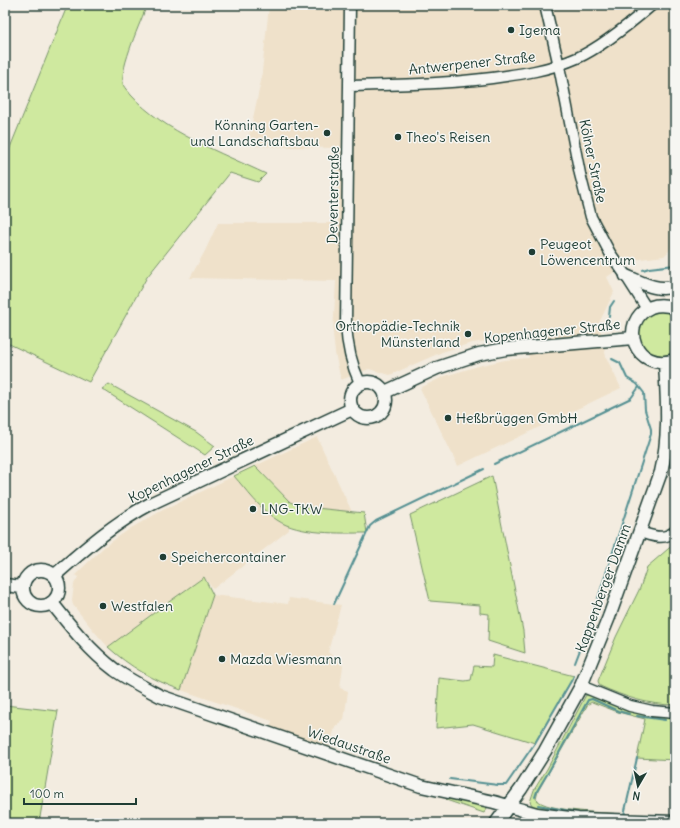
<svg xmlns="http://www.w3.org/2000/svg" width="680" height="828" viewBox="0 0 680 828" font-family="Delius,sans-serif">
  <rect width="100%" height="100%" fill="#f3ece0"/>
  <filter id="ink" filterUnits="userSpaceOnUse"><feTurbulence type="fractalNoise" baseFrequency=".025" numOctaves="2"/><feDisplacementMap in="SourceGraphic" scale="8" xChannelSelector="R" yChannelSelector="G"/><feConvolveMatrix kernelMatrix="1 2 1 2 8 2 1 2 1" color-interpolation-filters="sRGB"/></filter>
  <g filter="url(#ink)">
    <path fill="#efe1ca" d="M341,5H675V241L669,251L664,256L632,260L607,277L614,292L599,323L606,357L621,388L458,466L420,388L445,376L482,365L505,360L529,358L523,336L472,343L442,352L390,375L369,369L341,380L335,353L333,333L336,281L190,278L205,251L218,223H338L337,148L247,146L261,81L269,6Z
      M317,437L352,512L306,507L297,505L290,502L255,466Z
      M234,476L265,510L277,520L289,526V530L213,589L204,577L166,604L108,647L93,630L73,605L72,601L74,584L78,577L75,575L104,547L131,528L163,510Z
      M213,595L288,604L289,598L341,605L328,652L343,666L340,688L348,691L344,720L335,728L329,746H320L270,726L272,721L181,690Z"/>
    <path fill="#cfe99f" stroke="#77936a" d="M61,5H147C141,21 120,67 123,83C123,87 128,91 131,95C164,132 222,153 266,174L258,182L230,173L147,277L89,382L5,342V160L66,9Z
      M660,311L668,312L675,316V353C664,361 647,358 640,345C639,343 639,339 639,336C637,322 647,313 660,311Z
      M109,384L196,432L215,446L205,455L102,389Z
      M255,466L290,502L297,505L306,507L364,513L367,533C340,533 299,535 277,520C260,509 247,491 234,476Z
      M492,476L523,631L525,653L488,641L489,614L480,613V605L430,601L410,515Z
      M675,543V705C648,705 625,697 600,686L598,681L616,637L640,588L647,567Z
      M204,577L213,595L181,690C153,680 130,667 108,647L166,604Z
      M493,655L574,676L535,743L473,724L436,728L439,678L465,681L471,680L474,666L492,667Z
      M586,695H590L622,708L642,713L675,717V760L637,758L645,719L618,712L592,702L588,704L538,791L536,799C546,812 610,813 628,814V818L585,816L539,809L533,806L530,802L534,790L547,769Z
      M5,705L58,711L39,823H5Z
      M448,798L485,806L487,808L484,813L446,800Z"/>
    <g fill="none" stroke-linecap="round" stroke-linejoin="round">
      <path stroke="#549092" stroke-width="2" d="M643,270L649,268L675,265
        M609,317L610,307L614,301
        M494,464L631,398L639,387
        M334,604L370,526L376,521L484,469
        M575,663L588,629L651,434V429L645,410L644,393L637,384L627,378L620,363L612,359
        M637,716L665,720
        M674,721H675
        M450,779L498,785H506L535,743L574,676
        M535,797L537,791L549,771L588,700L592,699L618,711L629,714
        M538,805L580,813
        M624,815L637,758"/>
      <defs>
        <path id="minor" d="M350,5L346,324C347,345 351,364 360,383
          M545,5L559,66L580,174L591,217L610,253L626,276L647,309
          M349,86C397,85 444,84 492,78C521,74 550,70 577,58C600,48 632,22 652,5
          M640,532C653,536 664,541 675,531
          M581,686L630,706L652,711L675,713"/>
        <path id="major" d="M626,276C643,283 657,292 675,286
          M675,308C667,305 659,304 651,307C617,322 635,373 675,360
          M350 400a18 18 0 1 1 36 0a18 18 0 1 1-36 0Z
          M385,392L437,368L479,354L506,349L633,338
          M23 588a18 18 0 1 1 36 0a18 18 0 1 1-36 0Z
          M55,575C86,548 114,523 152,503L352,409
          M5,585L22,587
          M52,603C71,627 90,651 115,670C129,680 145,688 160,696L421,786L494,802L537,814L578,819L675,822
          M496,823L521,789L545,751L581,686L609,617L661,472C670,435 667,400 665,363"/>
      </defs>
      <use href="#minor" stroke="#1f3d34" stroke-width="13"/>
      <use href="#major" stroke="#1f3d34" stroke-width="15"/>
      <use href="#minor" stroke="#f6f6f2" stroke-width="10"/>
      <use href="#major" stroke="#f6f6f2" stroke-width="12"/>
    </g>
  </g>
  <g fill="#1f3d34" stroke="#f6f6f2" stroke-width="1.5">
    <circle cx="511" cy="30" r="4"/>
    <circle cx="327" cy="133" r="4"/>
    <circle cx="398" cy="137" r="4"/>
    <circle cx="532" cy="252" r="4"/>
    <circle cx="468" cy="334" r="4"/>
    <circle cx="448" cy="418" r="4"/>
    <circle cx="253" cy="509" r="4"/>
    <circle cx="163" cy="557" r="4"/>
    <circle cx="103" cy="606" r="4"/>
    <circle cx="222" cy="659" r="4"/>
  </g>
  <g text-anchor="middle" stroke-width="3" stroke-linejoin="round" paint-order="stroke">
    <g font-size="14" fill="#1f3d34" stroke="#f6f6f2" text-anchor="start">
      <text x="519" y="35">Igema</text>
      <text x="319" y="130" text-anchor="end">Könning Garten-<tspan x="319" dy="16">und Landschaftsbau</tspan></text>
      <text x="406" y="142">Theo's Reisen</text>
      <text x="540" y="249">Peugeot<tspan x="540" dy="16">Löwencentrum</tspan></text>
      <text x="460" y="331" text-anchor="end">Orthopädie-Technik<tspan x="460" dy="16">Münsterland</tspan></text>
      <text x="456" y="423">Heßbrüggen GmbH</text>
      <text x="261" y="514">LNG-TKW</text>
      <text x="171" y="562">Speichercontainer</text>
      <text x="111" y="611">Westfalen</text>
      <text x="230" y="664">Mazda Wiesmann</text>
    </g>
    <g font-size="14" fill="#1f3d34" stroke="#f6f6f2">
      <text transform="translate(472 63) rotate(-6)" y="5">Antwerpener Straße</text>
      <text transform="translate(593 161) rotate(78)" y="5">Kölner Straße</text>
      <text transform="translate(333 195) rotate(-89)" y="5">Deventerstraße</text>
      <text transform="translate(552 331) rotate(-6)" y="5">Kopenhagener Straße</text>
      <text transform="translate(191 469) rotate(-26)" y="5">Kopenhagener Straße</text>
      <text transform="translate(603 588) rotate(-70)" y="5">Kappenberger Damm</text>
      <text transform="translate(349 745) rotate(19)" y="5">Wiedaustraße</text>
    </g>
  </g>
  <rect width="680" height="828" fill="none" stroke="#f6f6f2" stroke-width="20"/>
  <rect x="10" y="10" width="660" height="808" fill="none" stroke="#1f3d34" stroke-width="1.5" filter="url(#ink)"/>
  <g transform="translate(638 786) rotate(189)" stroke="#f6f6f2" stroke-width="3" paint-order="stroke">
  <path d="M0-3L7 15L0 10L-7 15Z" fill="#1f3d34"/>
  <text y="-6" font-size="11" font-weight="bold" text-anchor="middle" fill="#1f3d34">N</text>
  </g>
  <path d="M24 798v6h112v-6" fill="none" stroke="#1f3d34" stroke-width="2"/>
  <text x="30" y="798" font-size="12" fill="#1f3d34" stroke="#f6f6f2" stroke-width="3" paint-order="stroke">100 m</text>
</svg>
